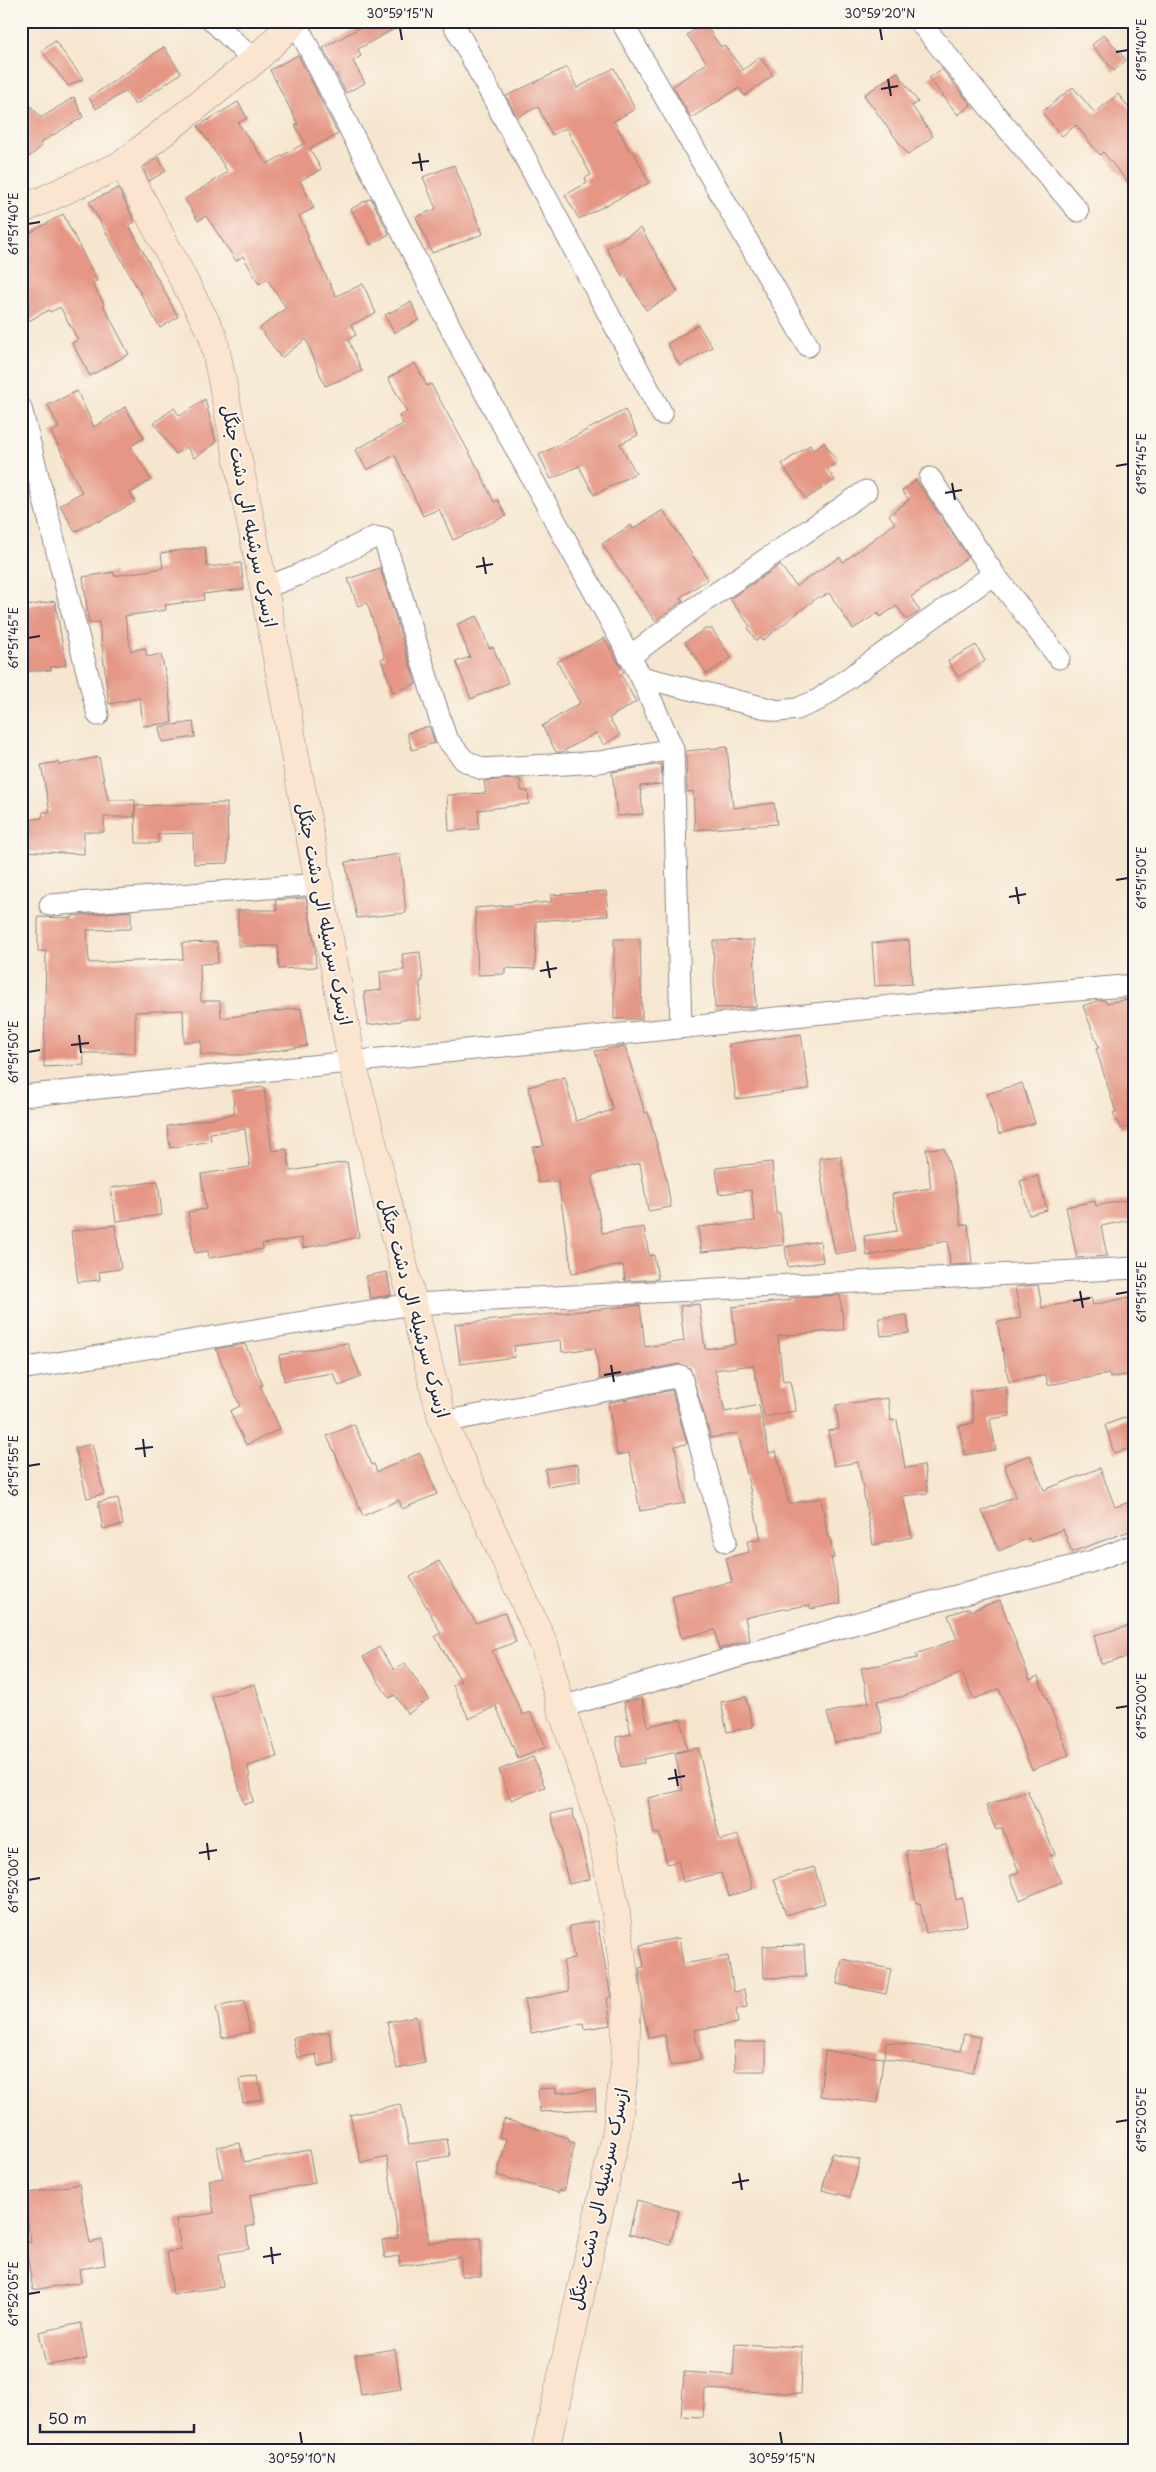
<svg xmlns="http://www.w3.org/2000/svg" width="1156" height="2472" viewBox="0 0 1156 2472" font-family="'Playpen Sans','Playpen Sans Arabic',sans-serif">
  <rect width="100%" height="100%" fill="#fbf7ec"/>
  <filter id="ink" filterUnits="userSpaceOnUse"><feTurbulence type="fractalNoise" baseFrequency=".02" numOctaves="2"/><feDisplacementMap in="SourceGraphic" scale="10" xChannelSelector="R" yChannelSelector="G"/><feConvolveMatrix kernelMatrix="1 2 1 2 8 2 1 2 1" color-interpolation-filters="sRGB"/></filter>
  <filter id="wash" filterUnits="userSpaceOnUse"><feTurbulence type="fractalNoise" baseFrequency=".0096" numOctaves="4" result="noise"/><feDisplacementMap in="SourceGraphic" scale="20" xChannelSelector="R" yChannelSelector="G"/><feGaussianBlur stdDeviation="1.12" result="paint"/><feColorMatrix in="noise" values="0 0 0 0 0 0 0 0 0 0 0 0 0 0 0 0 0 1.4 0 .05"/><feComposite in="paint" operator="in"/></filter>
  <g filter="url(#wash)">
    <rect width="100%" height="100%" fill="#f6e6cf"/>
    <g id="blocks">
      <path fill="#e59685" d="M372,21H408L358,49L361,56L353,61L365,83L346,93L323,48Z
        M704,23L721,47L724,45L743,70L760,57L773,75L745,96L739,88L691,118L673,86L707,63L687,35Z
        M1104,34L1126,60L1114,71L1092,45Z
        M55,41L83,79L68,86L42,51Z
        M164,47L181,73L135,105L126,91L96,109L89,98Z
        M298,55L338,134L310,149L321,169L300,181L314,208L299,216L309,237L307,238L336,296L363,284L376,313L351,325L356,335L348,339L362,371L325,386L306,339L281,358L260,328L286,308L267,279L259,284L243,256L236,261L206,216L198,221L185,199L228,172L198,126L238,102L247,118L238,123L267,164L305,143L295,125L298,124L270,70Z
        M567,67L577,88L614,68L635,109L614,121L630,152L633,150L649,183L579,219L565,195L587,183L585,178L591,175L566,128L552,135L538,107L517,117L506,96Z
        M942,69L971,105L958,115L929,78Z
        M897,72L918,102L912,106L933,136L908,155L864,95Z
        M1073,87L1095,113L1118,94L1135,116V191L1103,152L1100,155L1076,125L1062,136L1042,112Z
        M74,97L83,117L40,143L42,146L29,157L25,152L21,154V113L30,105L41,118Z
        M158,157L166,171L149,181L143,168Z
        M454,165L483,234L432,253L416,217L436,209L423,177Z
        M118,188L135,222L129,225L178,317L160,328L89,202Z
        M371,198L389,234L371,245L351,209Z
        M63,214L97,281L92,283L104,304L103,305L129,354L90,376L72,343L78,340L60,307L50,312L49,310L21,325V238Z
        M641,228L678,292L646,310L626,276L623,277L606,248Z
        M411,302L419,320L394,333L385,315Z
        M698,325L712,347L680,366L667,344Z
        M415,363L427,386L431,384L480,472L494,502L498,500L506,516L453,540L439,509L423,516L395,455L367,470L355,450L403,424L399,416L407,412L388,378Z
        M77,391L94,427L125,407L144,438L131,446L151,480L130,493L135,502L98,522L97,520L75,532L60,505L82,492L51,432L59,428L48,405Z
        M205,399L216,443L194,458L187,447L176,454L154,423L174,408L180,416Z
        M625,410L638,435L620,444L636,473L594,495L579,466L551,479L539,455Z
        M824,442L837,462L827,469L835,480L806,499L782,464L810,445L813,450Z
        M916,480L968,557L911,597L920,611L907,620L897,606L880,617L878,613L853,629L829,593L820,598L819,596L762,641L760,638L756,641L748,628L750,626L730,599L780,565L796,586L840,557L843,562L895,523L889,515L909,500L902,491Z
        M663,510L708,579L681,597L683,601L655,621L602,544L631,525L633,529Z
        M205,547L207,567L241,563L244,589L203,594L204,600L165,605L166,610L125,616L131,651L145,648L147,657L161,654L169,691L172,723L143,726L140,698L109,704L99,622L89,623L83,577L114,572V576L163,568L161,553Z
        M380,568L416,684L393,692L381,659L385,658L367,603L358,606L348,579Z
        M55,601L66,665L51,667V670L21,672V607Z
        M477,616L489,648L493,647L508,683L471,699L456,662L470,657L457,624Z
        M705,629H712L731,658L707,674L685,642Z
        M604,638L624,673L621,675L636,702L609,718L620,735L604,745L596,733L562,752H556L542,726L580,703L557,662Z
        M976,645L985,661L958,677L948,661Z
        M193,722L195,737L162,742L159,727Z
        M429,726L435,743L412,750L407,733Z
        M727,747L733,808L774,803L777,824L695,830L693,791L687,792L686,751Z
        M99,757L108,800H135V817H104V832H84V854L21,851V821L42,818L43,812H50L41,765L59,762V765Z
        M661,764L662,784L640,786L643,814L617,816L612,772Z
        M520,779L521,791H528L529,804L478,810L479,829L449,831L447,795L486,793L484,781Z
        M227,803L228,863L194,864L193,833L158,834V843H136L135,806Z
        M400,854L406,913L357,918L345,862Z
        M606,891L608,916L536,921L535,969L505,968V974L478,975L475,908L551,902V895Z
        M306,898L315,947L316,967L279,969L278,946H238V910H277L275,900Z
        M131,911V929L87,930L89,963L183,959L182,943L217,942L218,963L200,964L201,1001H220L221,1018L301,1008L307,1046L249,1055H201V1041L184,1042L183,1010L135,1012V1053H83L84,1065L44,1067L46,951H38V917L72,918V916Z
        M614,939H640L642,1019H614Z
        M754,940L756,1007L715,1008L713,941Z
        M909,940L912,984L875,986L872,943Z
        M420,952L423,981H420L421,1019H401V1021L368,1025L364,992L381,990L380,972L404,970L402,954Z
        M1135,998V1123L1121,1129L1113,1113L1116,1112L1096,1049L1099,1048L1083,1006L1097,1001L1105,1000L1106,1003Z
        M801,1034L809,1089L736,1099L729,1044Z
        M625,1046L645,1113L648,1112L666,1177L671,1207L648,1211L640,1163L592,1175L602,1233L644,1227L649,1256L654,1255L658,1279L625,1281L623,1265L572,1273L558,1181L538,1183L533,1147L544,1146L528,1087L565,1077L576,1121L613,1110L595,1051Z
        M1022,1083L1035,1123L999,1134L987,1094Z
        M264,1087L272,1151L287,1149L290,1171L347,1162L359,1237L303,1248L302,1238L262,1244L263,1249L209,1258L208,1251L195,1253L188,1212L206,1209L201,1174L250,1167L245,1129L210,1133L211,1141L170,1148L167,1126L235,1114L232,1091Z
        M944,1148L955,1184L961,1225L968,1224L972,1264L950,1265L948,1241L867,1256L864,1236L897,1231L892,1194L931,1188L926,1149Z
        M841,1156L848,1208L856,1250L835,1254L824,1197L819,1158Z
        M772,1162L776,1213H780L784,1245L701,1252L698,1227L755,1221L751,1190L719,1194L716,1168Z
        M1038,1176L1047,1210L1029,1215L1020,1181Z
        M158,1181L162,1215L116,1221L111,1188Z
        M1135,1198V1219L1101,1226L1107,1256L1077,1258L1066,1207L1095,1201L1096,1206Z
        M115,1225L121,1269L99,1272L100,1280L78,1282L71,1231Z
        M820,1241L823,1262L788,1267L785,1247Z
        M387,1272L391,1295L370,1298L366,1276Z
        M1038,1285L1042,1308L1091,1298L1093,1305L1135,1296V1373L1110,1378L1109,1374L1048,1385L1046,1375L1009,1382L997,1322L1021,1318L1015,1287Z
        M840,1295L844,1330L778,1336L783,1382L790,1381L796,1411L764,1417L753,1365L715,1370L725,1412L759,1405L769,1453L776,1451L789,1504L821,1498L828,1538H830L834,1558H831L841,1603L811,1609L810,1605L784,1609L745,1618L750,1640L719,1649L715,1630L681,1638L672,1595L732,1582L726,1558L749,1552L747,1541L761,1540L738,1433L711,1438L690,1368L679,1364L600,1379L595,1348L562,1352L561,1340L514,1346L515,1357L460,1364L455,1324L640,1305L645,1347L684,1341L680,1306L699,1304L705,1349L736,1344L732,1307L790,1300V1298Z
        M907,1315L909,1333L881,1336L879,1318Z
        M347,1343L361,1377L339,1386L333,1373L284,1381L279,1355Z
        M245,1344L263,1385H260L280,1429L246,1445L230,1411L240,1406L216,1349Z
        M1006,1386L1010,1416L990,1419L996,1450L964,1455L959,1426L974,1423L970,1391Z
        M672,1390L687,1444L675,1446L685,1503L640,1511L629,1453L617,1455L608,1403Z
        M888,1398L891,1421L897,1420L905,1468L924,1465L928,1493L903,1496L912,1537L873,1545L858,1462L834,1466L828,1431L839,1429L836,1405Z
        M1129,1416L1135,1433V1447L1114,1453L1105,1425Z
        M354,1424L372,1465L374,1464L377,1472L420,1453L437,1494L402,1509L399,1500L363,1516L327,1436Z
        M92,1444L104,1494L87,1498L75,1448Z
        M1030,1455L1044,1490L1100,1468L1115,1507L1135,1500V1529L1072,1552L1063,1529L1031,1542L1029,1538L999,1551L982,1511L1016,1496L1004,1465Z
        M578,1464L580,1482L548,1487L545,1469Z
        M118,1498L123,1525L103,1529L98,1502Z
        M439,1561L476,1623L505,1613L516,1642L492,1651L523,1715L530,1712L546,1747L518,1759L496,1706L469,1719L453,1685L461,1681L435,1636L441,1633L410,1577Z
        M1000,1600L1030,1680L1038,1676L1069,1755L1032,1770L999,1689L974,1699L962,1673L901,1697L877,1701L883,1732L835,1743L827,1713L869,1702L861,1668L918,1658L916,1654L957,1639L948,1615L969,1608L970,1611Z
        M1129,1626L1135,1655L1101,1664L1094,1635Z
        M379,1647L394,1670L405,1663L429,1699L408,1714L395,1695L389,1698L363,1657Z
        M255,1684L277,1757L248,1766L253,1802L244,1804L212,1697Z
        M746,1697L753,1727L727,1732L721,1702Z
        M642,1698L648,1726L681,1719L687,1750L644,1759V1763L621,1767L616,1737L631,1734L624,1702Z
        M698,1748L720,1840L738,1835L753,1889L729,1896L721,1873L683,1882L678,1861L667,1864L659,1833L654,1834L648,1798L683,1790L675,1753Z
        M533,1757L545,1787L511,1800L499,1770Z
        M1027,1790L1055,1854L1050,1856L1061,1882L1020,1900L1010,1876L1019,1872L1002,1828L996,1830L986,1806Z
        M572,1809L590,1879L569,1884L551,1814Z
        M946,1844L956,1900L962,1898L967,1925L926,1933L920,1903H916L906,1851Z
        M814,1867L825,1903L786,1915L774,1879Z
        M597,1921L611,1997L607,1998L611,2025L584,2029L583,2023L531,2033L524,2000L569,1991L563,1961L574,1959L569,1926Z
        M679,1938L683,1964L728,1956L734,1992L744,1990L747,2007L736,2009L738,2023L694,2030L701,2059L671,2066L665,2035L649,2038L642,2008L639,1968L644,1967L640,1945Z
        M804,1945L806,1977L764,1978L763,1946Z
        M842,1959L891,1969L886,1994L837,1984Z
        M244,2001L250,2032L222,2038L216,2007Z
        M416,2016L425,2063L397,2069L387,2022Z
        M329,2032L335,2063L318,2066L316,2054L297,2058L293,2038Z
        M964,2034L980,2037L973,2073L884,2058L886,2042L960,2051Z
        M734,2042H766V2071H735Z
        M825,2051L883,2058L878,2103L820,2096Z
        M258,2076L262,2099L243,2103L239,2079Z
        M556,2088V2093L595,2090L596,2109L540,2112L538,2089Z
        M400,2104L409,2144L447,2139L450,2156L416,2161L429,2243L481,2238V2276H461V2257L400,2266L399,2256L385,2258L382,2240L398,2238L387,2157L361,2163L350,2115Z
        M504,2119L569,2138L568,2141L575,2143L564,2191L559,2190V2193L497,2175L507,2139L499,2137Z
        M240,2143L244,2162L309,2150L315,2183L250,2195L255,2225L246,2227L249,2249L219,2254L223,2287L173,2294L167,2252L181,2250L176,2219L214,2213L209,2180L223,2178L217,2147Z
        M832,2153L860,2160L850,2197L822,2190Z
        M79,2184L90,2243L102,2240L105,2265L79,2269L81,2282L33,2290L25,2243L31,2242L23,2194Z
        M637,2200L679,2211L670,2245L629,2234Z
        M81,2323L87,2359L46,2365L39,2332Z
        M735,2344L803,2347L801,2394L705,2389L703,2417L681,2416L684,2372L733,2375Z
        M395,2349L401,2389L361,2395L355,2355Z"/>
    </g>
  </g>
  <g filter="url(#ink)">
    <use href="#blocks" fill-opacity="0" stroke="#8c8485" stroke-width="1"/>
    <g fill="none" stroke-linecap="round" stroke-linejoin="round">
      <defs>
        <path id="street" d="M213,21L254,61
          M295,21L466,358L641,677L673,749L681,1027
          M452,21L662,414
          M621,21L808,346
          M919,21L994,113L1078,211
          M21,408L98,715
          M930,478L994,574L1059,658
          M264,588L298,575L375,537L384,539L446,738L464,760L482,769L599,762L673,749
          M629,657L696,607L866,491
          M641,677L778,711L797,709L818,700L994,574
          M50,905L319,884
          M21,1096L901,1005L1135,985
          M21,1369L412,1304L1135,1268
          M443,1422L681,1376L726,1541
          M561,1707L917,1606L1090,1562L1135,1545"/>
        <path id="secondary" d="M123,164L213,336L264,588L352,1062L443,1422L545,1647L561,1707L599,1821L615,1906L627,1997L625,2064L616,2135L545,2451
          M21,210L123,164L254,61L295,21"/>
      </defs>
      <use href="#street" stroke="#8c8485" stroke-width="23"/>
      <use href="#secondary" stroke="#8c8485" stroke-width="29"/>
      <use href="#street" stroke="#fff" stroke-width="21"/>
      <use href="#secondary" stroke="#fce5cf" stroke-width="28"/>
    </g>
  </g>
  <path fill="none" stroke="#22223b" stroke-width="2" d="M400,28L402,40M880,28L882,40M1116,52L1128,50M888,79L891,96M881,89L898,86M419,153L422,171M412,163L429,161M28,224L40,222M1116,466L1128,464M952,483L955,500M945,493L962,490M483,557L486,574M476,567L493,564M28,638L40,636M1116,880L1128,878M1016,887L1019,904M1009,897L1026,894M547,961L550,978M540,971L557,968M79,1035L81,1053M71,1045L89,1043M28,1052L40,1050M1080,1291L1083,1308M1116,1294L1128,1292M1073,1301L1090,1298M611,1365L614,1382M604,1375L621,1372M143,1439L145,1457M135,1449L153,1447M28,1466L40,1464M1116,1708L1128,1706M675,1769L678,1786M668,1779L685,1776M207,1843L209,1860M199,1853L217,1850M28,1880L40,1878M1116,2122L1128,2120M739,2173L742,2190M732,2183L749,2180M271,2247L273,2264M263,2257L281,2254M28,2294L40,2292M300,2432L302,2444M780,2432L782,2444"/>
  <g text-anchor="middle" stroke-width="4" stroke-linejoin="round" paint-order="stroke">
    <g font-size="18" fill="#22223b" stroke="#fbf7ec">
      <text transform="translate(249 516) rotate(79)" y="6">ازسرک سرشیله الی دشت جنگل</text>
      <text transform="translate(324 914) rotate(79)" y="6">ازسرک سرشیله الی دشت جنگل</text>
      <text transform="translate(414 1308) rotate(75)" y="6">ازسرک سرشیله الی دشت جنگل</text>
      <text transform="translate(599 2199) rotate(-78)" y="6">ازسرک سرشیله الی دشت جنگل</text>
    </g>
  </g>
  <rect width="1156" height="2472" fill="none" stroke="#fbf7ec" stroke-width="55"/>
  <path d="M40 2424v8h154v-8" fill="none" stroke="#22223b" stroke-width="2.5"/>
  <text x="48" y="2424" font-size="15" fill="#22223b" stroke="#fbf7ec" stroke-width="4" paint-order="stroke">50 m</text>
  <rect x="28" y="28" width="1100" height="2416" fill="none" stroke="#22223b" stroke-width="2"/>
  <g font-size="12" text-anchor="middle" fill="#22223b">
    <text x="400" y="18">30°59'15"N</text>
    <text x="880" y="18">30°59'20"N</text>
    <text transform="translate(1142 50) rotate(-90)" y="4">61°51'40"E</text>
    <text transform="translate(14 224) rotate(-90)" y="4">61°51'40"E</text>
    <text transform="translate(1142 464) rotate(-90)" y="4">61°51'45"E</text>
    <text transform="translate(14 638) rotate(-90)" y="4">61°51'45"E</text>
    <text transform="translate(1142 878) rotate(-90)" y="4">61°51'50"E</text>
    <text transform="translate(14 1052) rotate(-90)" y="4">61°51'50"E</text>
    <text transform="translate(1142 1292) rotate(-90)" y="4">61°51'55"E</text>
    <text transform="translate(14 1466) rotate(-90)" y="4">61°51'55"E</text>
    <text transform="translate(1142 1706) rotate(-90)" y="4">61°52'00"E</text>
    <text transform="translate(14 1880) rotate(-90)" y="4">61°52'00"E</text>
    <text transform="translate(1142 2120) rotate(-90)" y="4">61°52'05"E</text>
    <text transform="translate(14 2294) rotate(-90)" y="4">61°52'05"E</text>
    <text x="302" y="2463">30°59'10"N</text>
    <text x="782" y="2463">30°59'15"N</text>
  </g>
</svg>
